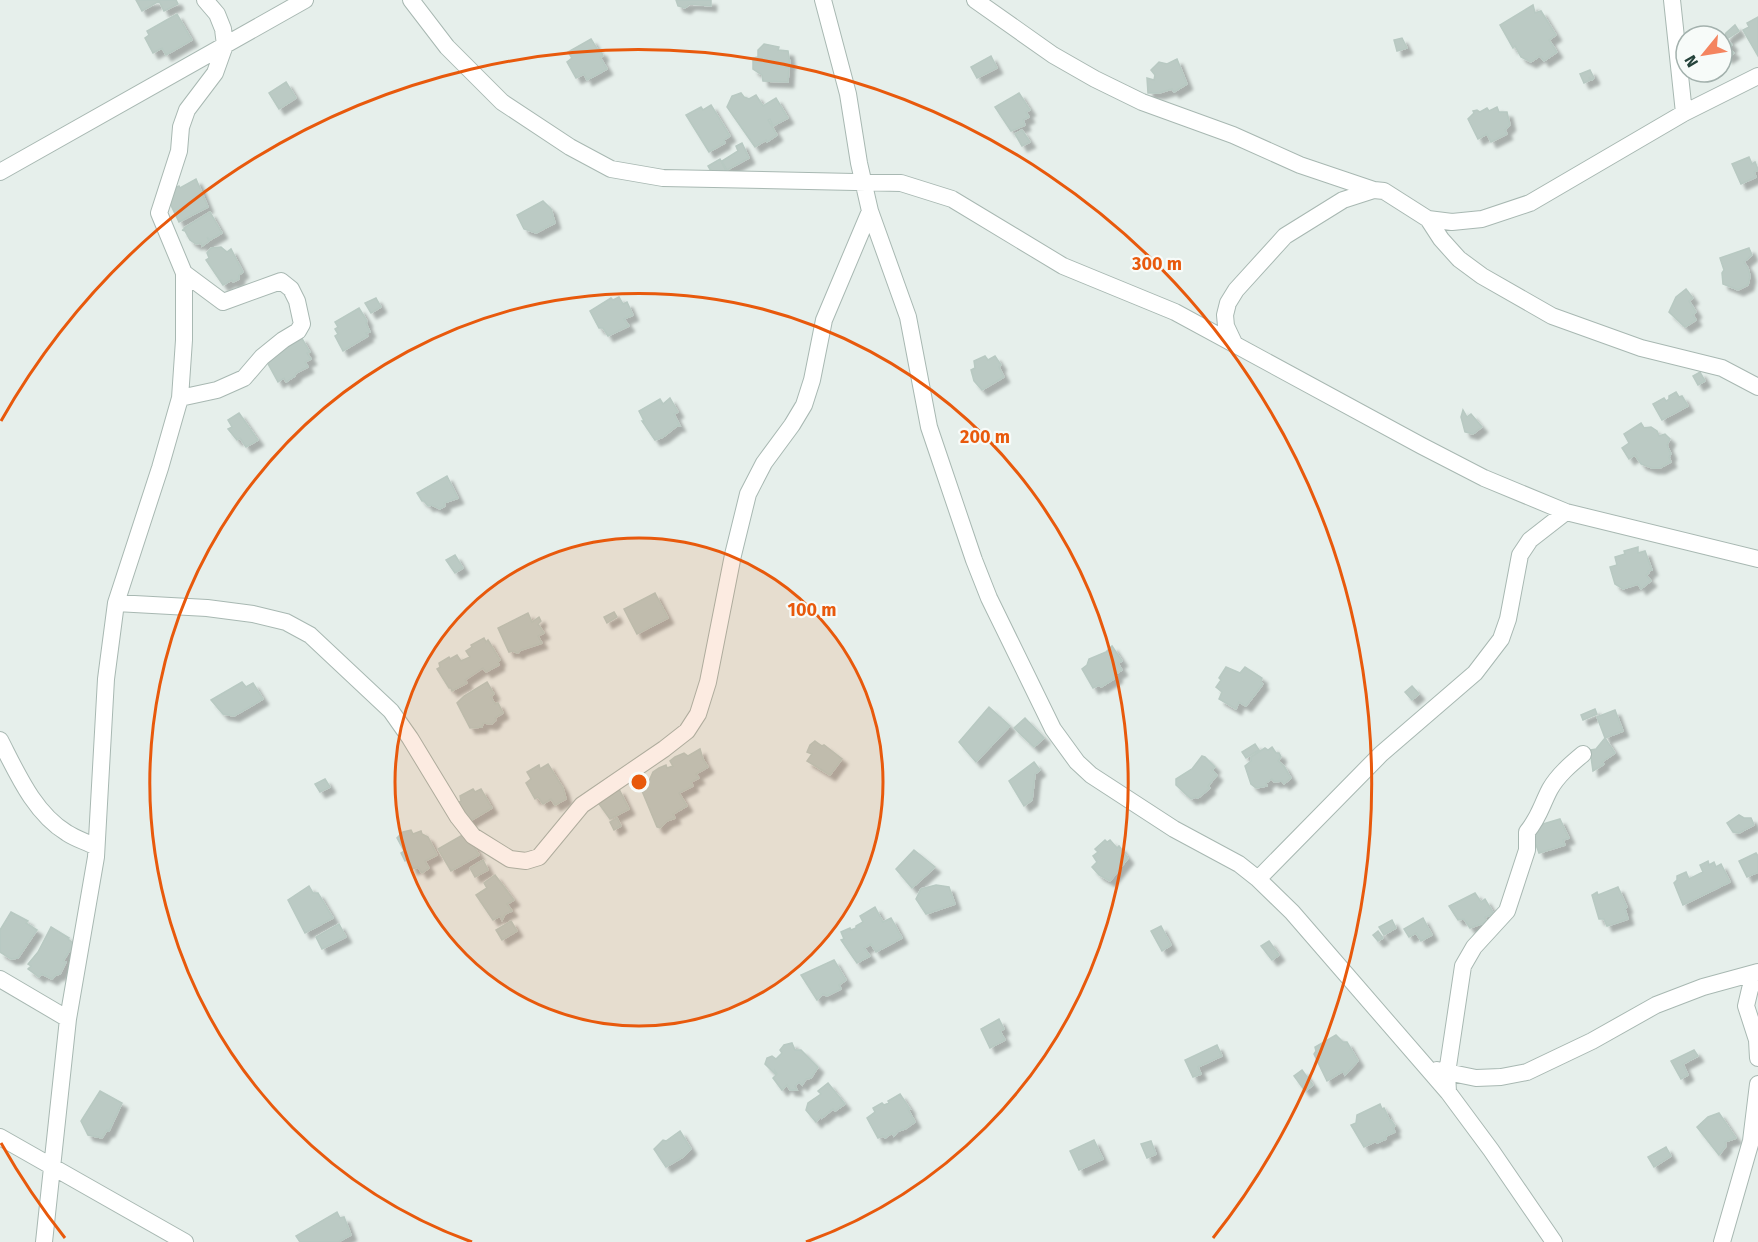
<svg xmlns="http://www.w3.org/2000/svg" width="1758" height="1242" viewBox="0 0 1758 1242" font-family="'Fira Sans',sans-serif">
  <defs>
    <filter id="shadow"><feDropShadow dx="5.5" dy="5.5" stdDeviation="1.5" flood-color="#0004"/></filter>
  </defs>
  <rect width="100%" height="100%" fill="#e6efeb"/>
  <path fill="#bbcac4" stroke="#b8c9c2" stroke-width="1.5" filter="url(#shadow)" d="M136,0H176L178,4L164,11L159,1L142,11Z
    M676,0H711V6L690,4L685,8L678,6Z
    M1533,5L1535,13L1541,11L1556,35L1549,40L1557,52L1544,61L1540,56L1531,62L1521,57L1515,46L1513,48L1500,25Z
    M177,14L192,40L166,55L162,48L153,53L145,38L149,35L147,31Z
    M1758,17V56L1743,30L1749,27L1747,23Z
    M1735,25L1739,31L1727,39L1732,45L1729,48L1734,53L1727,58L1723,51L1722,42L1726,33Z
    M1402,38L1407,48L1397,51L1394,40Z
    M591,39L599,52L601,51L603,56L600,57L607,69L587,80L584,74L576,78L567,62L572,58L568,52Z
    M764,44L779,47L778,50L788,51L790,64L786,67H789L788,82L763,81L762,75L753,69V58L758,57V50Z
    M991,56L997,68L977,78L971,67Z
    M1177,59L1187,84L1174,92L1172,89L1159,93H1148L1147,78L1154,80L1155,75L1151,70L1159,62L1167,64Z
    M1590,70L1594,78L1592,80L1589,77L1590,80L1584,83L1580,74Z
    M286,82L296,98L279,109L269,93Z
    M741,93L744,97L749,99L756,95L763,106L776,98L788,118L773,126L770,119L768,120L777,135L767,142L766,140L755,147L727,107L732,96Z
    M1019,93L1030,110L1026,112L1029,117L1023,120L1025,125L1011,131L995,107Z
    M711,105L730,136L724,140L725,143L709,152L686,115L701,107L703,110Z
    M1497,107L1499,112H1507L1510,125L1505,130L1507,134L1491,142L1487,134L1478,139L1468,119L1474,113L1473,111L1477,110L1480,112L1487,108L1489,111Z
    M1022,130L1030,142L1022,146L1015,134Z
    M742,143L749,158L727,170L722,161L738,151L736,146Z
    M1749,157L1752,164L1755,162L1758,170L1754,172L1756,177L1741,184L1732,164Z
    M720,159L726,171L715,178L708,166Z
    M196,179L208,207L179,222L167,197L169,191L179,186L180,188Z
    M543,201L551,209L555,223L536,233L524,229L517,215Z
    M210,212L222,233L210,240L207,237L209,241L202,246L201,243L196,244L190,240L185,231L182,230H184V228Z
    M221,247L227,252L231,249L243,272L239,275V279L233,282L232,280L223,285L206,260L209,258L207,253L211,248Z
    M1749,248L1752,255L1744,262L1748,268L1750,276L1748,285L1738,290L1723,284L1722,273L1724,270L1720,258Z
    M1686,289L1693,298L1689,301L1696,312L1693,315L1696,320L1685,327L1669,312L1676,297Z
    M619,297L623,304L627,302L633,315L624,319L629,326L608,336L603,328H599L590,311L611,298L613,300Z
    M376,298L381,307L371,313L365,303Z
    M359,308L367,321L366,323L370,332L366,333L368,336L343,351L335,336L338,334L335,329L338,327L335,322Z
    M301,337L310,352L307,353L311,359L305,362L308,367L296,373L295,376L286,382L284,378L278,382L267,362Z
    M985,356L988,360L995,356L1001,365L999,367L1004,377L982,390L974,381L971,370L975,368L974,361Z
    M1700,372L1705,381L1698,385L1693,376Z
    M1676,392L1679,397L1682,396L1688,406L1662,420L1653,404L1664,398L1666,401L1669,399V396Z
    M670,398L678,412L674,414L680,426H677L663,437L655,440L642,421H644L639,411L660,399L663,404Z
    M1463,410L1467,417L1471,414L1482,427L1473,434L1465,432L1461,417Z
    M239,413L258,440L246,447L240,438L237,440L228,429L232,427L228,420Z
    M1641,423L1644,428L1651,427L1657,431L1659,436L1665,434L1670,439L1667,445L1671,454L1669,457L1671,462L1660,468H1652L1641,464L1635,455L1629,459L1622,448L1629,443L1624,434Z
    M447,476L458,498L444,503L445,506L440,509L432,505L428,506L424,501H422L417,493Z
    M1638,547V553L1645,551L1652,570L1648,571L1649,573L1646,575L1651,581L1641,589L1638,584L1623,589L1615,584L1610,567L1617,565L1615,557L1625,554L1624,551Z
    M455,555L463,568L455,573L446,560Z
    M655,593L668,618L637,634L624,609Z
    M614,612L617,617L607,623L604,617Z
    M528,613L532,622L539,617L541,621L538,624L544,633L538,636L542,643L521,650L518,653L513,651L509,652L498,628Z
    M484,638L486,642L488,640L500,660L498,662L499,665L486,672L483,668L465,680L467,683L452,691L451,688H449L437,669L440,667L439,663L449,657L450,659L457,655L461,661L470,657L466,651L472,647L471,645Z
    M1112,646L1122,661L1118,663L1122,670L1116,674L1117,677L1101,687L1099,685L1093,688L1082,669L1087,665L1089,659L1106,652Z
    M1226,667L1240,673L1245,667L1262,678L1261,682L1263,684L1246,706L1239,702L1236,709L1219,699L1222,692L1216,687L1221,680L1219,678Z
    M242,682L246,687L253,683L263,699L234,716L223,714L211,700Z
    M487,682L494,694L491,697L495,704L498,703L503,713L495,718L496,720L492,724L483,723L482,727L470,728L457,703L464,696Z
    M1412,686L1419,694L1412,700L1405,692Z
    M989,707L1010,726L976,762L959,742Z
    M1595,709L1597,714L1583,720L1581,715Z
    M1615,710L1623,731L1605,738L1597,717Z
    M1025,718L1044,738L1034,747L1014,728Z
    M1605,738L1615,753L1602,762L1604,764L1593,771L1590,750L1596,749Z
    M815,741L822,746L824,745L842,759L830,775L807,761L812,754L807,752L810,745Z
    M1255,744L1259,750L1246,758L1242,752Z
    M1272,747L1276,753H1279L1281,757L1278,761L1284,766L1291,778L1284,784L1282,781L1274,782L1272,779L1266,783L1267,786L1256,788L1251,784L1245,766L1251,761V757L1265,748L1268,750Z
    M700,749L703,759L708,767L696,774L699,778L691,782L693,786L679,793L687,806L673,814L675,818L667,821L660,828L657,827L640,786L649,781L653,772L659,768L666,765L667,768L673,766L670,761L675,757L684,753L688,756Z
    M1202,756L1205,757L1215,767L1212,770L1217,775L1208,786L1210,788L1198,798L1196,797L1191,799L1176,785V779L1192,769Z
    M1034,762L1040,770L1035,774L1032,800L1024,806L1009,781Z
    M548,764L563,788L566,799L555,805L551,799L543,804L538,797L535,799L526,783L531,779L527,772L539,765L540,769Z
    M325,779L330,787L320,792L315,784Z
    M473,789L475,792L481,789L492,808L465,824L454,805L461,801L460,796Z
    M619,789L629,809L610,819L597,801Z
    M1739,815L1744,818H1751L1754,825L1739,833L1733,832L1727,823Z
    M617,818L621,826L614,830L610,822Z
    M1560,819L1569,838L1563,840L1565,845L1539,853L1531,831L1543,824Z
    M411,830L413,834L421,831L422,834L428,837L437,855L425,861L429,868L422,873L418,867L412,869L408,859L405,861L401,853L404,851L397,838L403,832Z
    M466,833L479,855L451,871L438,849Z
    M1105,840L1107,842L1110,840L1117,848L1119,846L1128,858L1110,881L1099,875L1092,867L1097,862L1093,856L1098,852L1095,849Z
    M914,850L935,867L912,888L896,869Z
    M1756,853L1758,856V872L1747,877L1739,861Z
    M483,860L488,870L475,877L470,868Z
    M1708,861L1709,865L1714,862L1716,867L1721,864L1730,882L1683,905L1674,883L1677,880V876L1686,872L1689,879L1703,872L1700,865Z
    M495,875L514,900L507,904L512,911L505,914L502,920L500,916L493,920L476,895L487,888L484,883Z
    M936,885L949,887L955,904L926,914L916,899L921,889Z
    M309,886L313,893H318L333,918L305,933L288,900Z
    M1618,887L1627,907L1625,909L1628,919L1607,926L1604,919H1599L1592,895L1597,892L1598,895Z
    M1475,893L1481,902L1485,899L1494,914L1485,917L1486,922L1470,928L1464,919L1458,920L1449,906Z
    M875,907L883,922L891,918L902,938L876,952L871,944L864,948L870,956L857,963L841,940L844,939L841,932L850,928L851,930L856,928V926L863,922L860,916Z
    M11,912L28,921L26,923L37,930L18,958L11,959L0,952V930Z
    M1423,918L1432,935L1421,941L1416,933L1409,937L1404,929Z
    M1392,920L1396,928L1384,935L1379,927Z
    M511,921L517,931L502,940L496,930Z
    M339,924L346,937L322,949L316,937Z
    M1161,926L1171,945L1162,951L1151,931Z
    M51,927L69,938L68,939L74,944L63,961L66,962L60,974L56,975L52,979L42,974L39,977L28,969L31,966L28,964L38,952Z
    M1378,931L1383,938L1378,941L1373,935Z
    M1269,941L1279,955L1272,960L1261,946Z
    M834,960L846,980L839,985L841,989L827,996L823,994L817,1000L801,975Z
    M999,1019L1004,1029L1000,1031L1005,1040L990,1048L981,1029Z
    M1336,1035L1343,1042H1347L1358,1061L1345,1075L1343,1071L1327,1081L1314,1054L1316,1051L1315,1047Z
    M792,1043L795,1050H801L818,1067L811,1078L806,1079L802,1085L799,1082L795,1086L797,1090H790L787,1085L782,1090L773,1078L777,1074L775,1071V1074L765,1064L767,1058L772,1056L776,1059L782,1053L780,1050L784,1045Z
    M1217,1045L1222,1056L1198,1067L1201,1074L1193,1077L1185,1060Z
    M1694,1050L1698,1056L1683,1064L1688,1075L1681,1079L1671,1061Z
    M1302,1070L1313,1085L1305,1091L1294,1076Z
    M828,1083L845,1104L835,1111L833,1109L822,1118L821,1116L816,1122L806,1110L808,1103L821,1094L818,1091Z
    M100,1091L122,1103L109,1131L107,1130L102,1138L88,1135L81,1121Z
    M900,1094L910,1109H908L915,1122L905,1129L898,1131L894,1136L892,1133L885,1138L883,1136L878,1138L867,1118L875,1112L873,1108L882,1103L884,1105L889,1103L888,1101Z
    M1380,1104L1382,1109L1384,1108L1390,1121L1391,1120L1395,1126L1393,1128L1395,1132L1386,1136V1139L1377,1143L1376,1141L1364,1147L1351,1125L1356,1123L1357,1115Z
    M1719,1113L1736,1138L1725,1142L1726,1146L1719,1155L1697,1127L1708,1117Z
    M680,1131L691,1149L683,1157L666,1167L654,1149L663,1140L666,1141Z
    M1094,1140L1103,1159L1079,1170L1070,1151Z
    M1151,1141L1156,1154L1147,1158L1141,1144Z
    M1666,1147L1671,1156L1654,1167L1648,1157Z
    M337,1212L340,1218L344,1217L351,1235L338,1242H300L296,1236Z"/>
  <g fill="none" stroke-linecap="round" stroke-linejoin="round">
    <defs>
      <path id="minor" d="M411,0L447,47L502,102L570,147L611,169L663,178L901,183L952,199L1063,266L1175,312L1422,446L1484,478L1566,512L1758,559
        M823,0L848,94L859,163L870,211L908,317L929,427L974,560L989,598L1053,729L1077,762L1091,775L1174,829L1239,864L1258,879L1292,912L1448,1092L1491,1150L1554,1242
        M975,0L1053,55L1095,79L1142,102L1233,135L1300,165L1374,190
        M1672,0L1684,113
        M0,172L305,0
        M1428,219L1441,239L1459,259L1482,276L1552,316L1641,348L1722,368L1758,387
        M1234,343L1226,326L1225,315L1228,303L1236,290L1285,236L1343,200L1374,190L1384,191L1428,219L1452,222L1482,219L1530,203L1684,113L1758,76
        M180,398L217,390L244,378L262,357L283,340L298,331L302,324L297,301L291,289L281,281L223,302L184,273
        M116,603L207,608L253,614L286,622L310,635L391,711L410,738L458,817L473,836L510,859L526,861L539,857L582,805L664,749L687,731L698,714L708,682L733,555L748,494L764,463L792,425L804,405L812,380L824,320L870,211
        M0,740C17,773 34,813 67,833C76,839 87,842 96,847
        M1258,879L1381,754L1475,673L1501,639L1508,619L1520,555L1530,540L1566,512
        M1758,973L1750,989L1746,1006L1757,1040L1758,1058
        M0,979L68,1019
        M1437,1070L1476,1078L1501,1077L1527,1072L1592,1041L1656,1005L1703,987L1758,972
        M1448,1092L1447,1073L1463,966L1474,947L1507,911L1527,850V832C1540,816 1541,806 1550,789C1558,775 1571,764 1583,754
        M0,1137L185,1242
        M44,1242L68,1019L96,857L106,679L116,603L160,468L180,398L184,340V273L159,213L179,151L181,127L187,110L215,73L225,45L223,29L217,14L205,0
        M1722,1242L1751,1141L1758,1084"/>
    </defs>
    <use href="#minor" stroke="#a8b8b2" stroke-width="18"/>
    <use href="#minor" stroke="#fff" stroke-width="16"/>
  </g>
  <circle cx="639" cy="782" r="244" fill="#e8590c" fill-opacity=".12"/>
  <g fill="none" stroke="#e8590c" stroke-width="3">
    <circle cx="639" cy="782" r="244"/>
    <path d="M472 1242A489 489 0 1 1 806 1242"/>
    <path d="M65 1238A733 733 0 0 1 1 1143M1 421A733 733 0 1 1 1213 1238"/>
  </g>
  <circle cx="639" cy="782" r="9" fill="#e8590c" stroke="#f7fbf9" stroke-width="3"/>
  <g font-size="18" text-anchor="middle" font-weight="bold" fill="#e8590c" stroke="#f7fbf9" stroke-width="4.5" stroke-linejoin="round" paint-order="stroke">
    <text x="1157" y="270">300 m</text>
    <text x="985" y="443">200 m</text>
    <text x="812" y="616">100 m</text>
  </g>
  <g transform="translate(1704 54) rotate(240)"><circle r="28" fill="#f7fbf9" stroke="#a3b1ad" stroke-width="1.5"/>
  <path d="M0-4.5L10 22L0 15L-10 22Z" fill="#f4845f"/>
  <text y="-9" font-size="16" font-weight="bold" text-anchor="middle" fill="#24423a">N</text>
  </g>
</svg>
